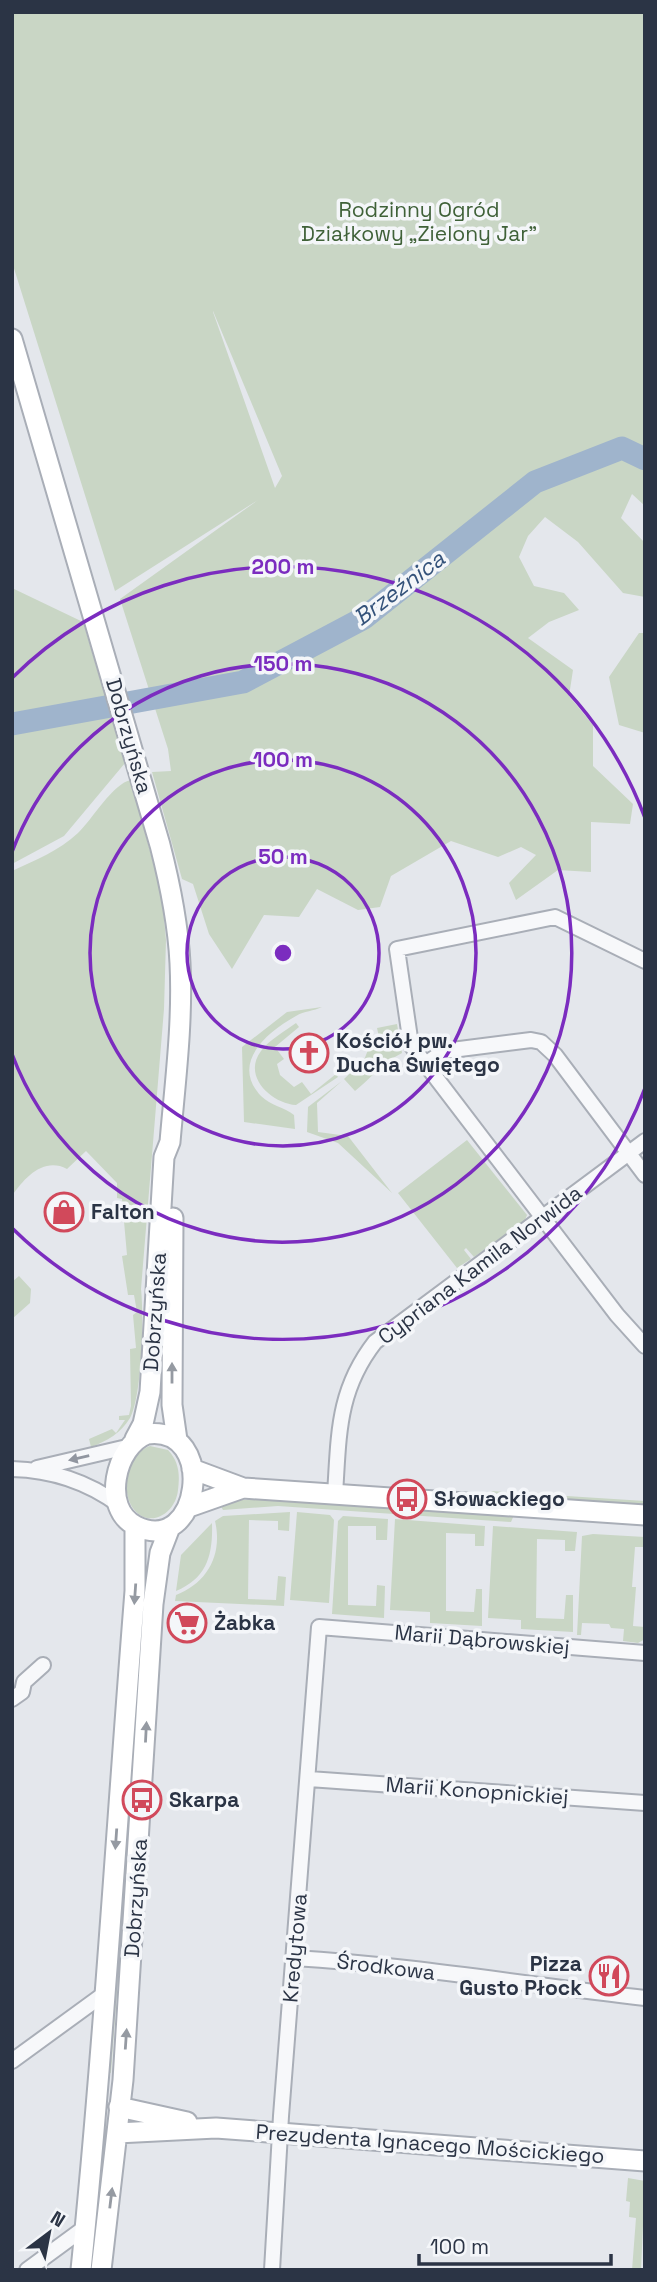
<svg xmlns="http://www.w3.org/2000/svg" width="657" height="2282" viewBox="0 0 657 2282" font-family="'Space Grotesk',sans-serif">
  <rect width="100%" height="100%" fill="#e4e7ec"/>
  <path fill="#c9d6c5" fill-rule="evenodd" d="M12,12H645V506L632,494L621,518L645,543V597L623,593L578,542L545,517L528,536L519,557L534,586L564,593L579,610L549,622L528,638L573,670L569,696L593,725V766L633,804L630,824L591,822V872L558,870L516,900L509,883L536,855L521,847L498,857L451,841L391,876L380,907L358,910L317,889L299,917L264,915L232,969L209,934L193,884L182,879L152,772L171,771L168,749L120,599L258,500L115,591L12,262ZM213,311L282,476L275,488L213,312Z
    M12,588L83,622L125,763L64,836L12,864Z
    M639,633H645V733L619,725L609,677Z
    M131,780L162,896L166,940L164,1009L141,1289C144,1315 142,1397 130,1418C121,1433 107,1441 91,1447L89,1439L112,1429L116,1433L125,1420H119V1416L129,1415L131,1406L130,1349L136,1348L133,1315L137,1312L134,1295H128L122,1256L127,1255L122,1199L117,1198V1183L86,1151L67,1169C44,1157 25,1177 12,1196V871C35,860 59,851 78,833C92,820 113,783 131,780Z
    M322,1007C314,1011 304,1011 296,1016C267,1032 230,1063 261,1096C271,1106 284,1107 294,1115L295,1129L244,1122L242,1047L287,1012Z
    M296,1023L299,1027L275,1047L284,1059L277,1064L280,1075L294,1087L302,1082L311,1094L336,1074L338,1077L296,1105C271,1103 242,1076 261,1051C269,1040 285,1031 296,1023Z
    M397,1024L402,1053C385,1061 371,1078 355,1091L344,1079L364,1060L372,1040L379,1037L377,1028Z
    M342,1081L317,1103L318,1132L348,1136L392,1193L338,1143L307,1132L308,1107Z
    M467,1140L527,1215L525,1220L474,1257L466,1248L464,1250L471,1259L457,1268L398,1193Z
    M19,1276L31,1289L30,1303L12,1319V1282Z
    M150,1446L168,1450C179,1462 180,1474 178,1490C176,1513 149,1531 132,1507C120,1488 129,1453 150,1446Z
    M490,1491L645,1501V1505L504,1496Z
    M230,1500H279L514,1515L511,1522L278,1506L223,1510L219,1503Z
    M290,1512L289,1531L278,1530V1521L249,1520L248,1599L276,1600L278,1576L286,1577L284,1606L175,1601L176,1595C207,1583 223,1555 215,1521L223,1516Z
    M297,1512L330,1515L334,1520L329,1603L290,1600Z
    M343,1516L388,1519L387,1540H376V1526H348V1605L376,1606L377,1585L385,1586L384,1618L332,1614L338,1521Z
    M395,1519L485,1526L484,1546H475V1534L446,1533V1611L474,1612L476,1589H482V1626L430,1623V1612L390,1610Z
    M212,1523C213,1555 207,1578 176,1591L181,1555Z
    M493,1526L577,1532L575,1551H565V1540L537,1539L536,1618L564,1619L566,1595H573V1632L521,1629V1620L488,1618Z
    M593,1534L645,1537V1547H635L632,1587H636L633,1626L645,1627V1639L638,1643L623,1641L624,1629L611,1628L609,1624L582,1623L581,1635H577L582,1536Z
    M142,1596H146L111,2073L107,2072Z
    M628,2178L645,2181L641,2270H632L636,2218L629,2217L630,2202L626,2201Z"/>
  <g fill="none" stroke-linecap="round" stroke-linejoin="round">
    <path stroke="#9fb4cc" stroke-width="23" d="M12,724L243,682L364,618L535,482L622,448L645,459"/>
    <defs>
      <path id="street" d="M645,961L555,917L397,949L411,1045L617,1315L645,1346
        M424,1065L444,1051L531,1040L541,1042L555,1055L645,1175
        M37,1468L127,1447
        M12,1469C52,1470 88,1482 119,1505
        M335,1494C339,1435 337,1391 375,1342L645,1141
        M12,1699L22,1692L24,1682L43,1665
        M309,1779L645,1803
        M294,1958C411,1965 528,1985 645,1998
        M12,2061L104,1994
        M27,2270L87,2226
        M272,2270L281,2116L319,1627L645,1653"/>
      <path id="secondary" d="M12,339L160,845C170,884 178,923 180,963C183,1023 175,1083 170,1142L164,1157L150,1392L143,1424L135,1439
        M173,1218L172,1405L177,1440
        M147,1434C218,1424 201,1558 136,1526C101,1509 115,1446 147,1434Z
        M192,1469L243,1488L645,1515
        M189,1507L243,1488
        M119,2107L187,2122
        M117,2133L216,2128L645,2161
        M81,2270C104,2044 117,1817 135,1591V1526
        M101,2270L123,2080L153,1604L160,1553L170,1527"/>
    </defs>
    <use href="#street" stroke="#a9aeb7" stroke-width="18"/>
    <use href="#secondary" stroke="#a9aeb7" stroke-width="23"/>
    <use href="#street" stroke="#f7f8fa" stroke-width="14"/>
    <use href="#secondary" stroke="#fff" stroke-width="19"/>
  </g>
  <defs><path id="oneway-solid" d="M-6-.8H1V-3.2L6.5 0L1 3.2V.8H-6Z" transform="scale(1.75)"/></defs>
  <g fill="#959aa2">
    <use href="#oneway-solid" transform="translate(172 1373) rotate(-90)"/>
    <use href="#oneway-solid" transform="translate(135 1594) rotate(94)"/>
    <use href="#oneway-solid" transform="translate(146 1732) rotate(-87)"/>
    <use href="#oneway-solid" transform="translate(116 1839) rotate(94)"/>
    <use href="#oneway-solid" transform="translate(126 2039) rotate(-86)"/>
    <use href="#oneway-solid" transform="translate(111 2198) rotate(-83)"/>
  </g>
  <use fill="#9196a0" href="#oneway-solid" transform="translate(79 1458) rotate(167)"/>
  <g fill="none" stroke="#7b2cbf" stroke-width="3.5">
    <circle cx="283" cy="953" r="96"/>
    <circle cx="283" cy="953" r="193"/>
    <path d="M12 852A289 289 0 1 1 12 1054"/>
    <path d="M645 1088A386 386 0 0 1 12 1228M12 678A386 386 0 0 1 645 818"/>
  </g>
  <defs>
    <symbol id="church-ring" viewBox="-11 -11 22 22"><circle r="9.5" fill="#f4f6f9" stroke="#d1495b" stroke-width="1.5"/><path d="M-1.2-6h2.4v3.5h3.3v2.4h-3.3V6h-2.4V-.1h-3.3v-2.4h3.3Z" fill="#d1495b"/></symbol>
    <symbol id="shop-ring" viewBox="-11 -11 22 22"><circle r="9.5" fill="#f4f6f9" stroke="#d1495b" stroke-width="1.5"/><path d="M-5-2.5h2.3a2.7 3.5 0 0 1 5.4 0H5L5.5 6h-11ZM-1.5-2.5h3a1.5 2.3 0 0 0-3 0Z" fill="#d1495b"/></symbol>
    <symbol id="bus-ring" viewBox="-11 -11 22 22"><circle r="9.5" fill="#f4f6f9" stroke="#d1495b" stroke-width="1.5"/><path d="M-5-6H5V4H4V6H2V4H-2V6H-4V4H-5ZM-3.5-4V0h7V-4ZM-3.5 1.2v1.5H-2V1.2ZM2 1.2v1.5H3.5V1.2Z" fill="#d1495b"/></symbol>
    <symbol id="supermarket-ring" viewBox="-11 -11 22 22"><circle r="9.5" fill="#f4f6f9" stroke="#d1495b" stroke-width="1.5"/><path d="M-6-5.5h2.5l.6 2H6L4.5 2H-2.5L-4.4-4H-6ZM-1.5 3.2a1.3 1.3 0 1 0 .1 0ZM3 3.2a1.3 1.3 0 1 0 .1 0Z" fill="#d1495b"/></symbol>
    <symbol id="restaurant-ring" viewBox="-11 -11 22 22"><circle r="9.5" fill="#f4f6f9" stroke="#d1495b" stroke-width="1.5"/><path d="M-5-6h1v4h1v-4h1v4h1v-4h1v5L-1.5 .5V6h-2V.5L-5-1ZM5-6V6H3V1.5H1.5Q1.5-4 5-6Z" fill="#d1495b"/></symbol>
  </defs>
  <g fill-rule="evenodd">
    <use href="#church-ring" x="287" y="1031" width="44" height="44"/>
    <use href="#shop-ring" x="42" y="1190" width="44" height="44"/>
    <use href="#bus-ring" x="385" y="1477" width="44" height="44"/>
    <use href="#supermarket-ring" x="165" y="1601" width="44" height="44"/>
    <use href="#bus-ring" x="120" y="1778" width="44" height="44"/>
    <use href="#restaurant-ring" x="587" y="1954" width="44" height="44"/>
  </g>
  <g text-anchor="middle" stroke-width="7" stroke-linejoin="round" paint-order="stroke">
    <g font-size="21" fill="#3f6138" stroke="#f4f6f9">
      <text x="419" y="217">Rodzinny Ogród<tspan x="419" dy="24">Działkowy „Zielony Jar”</tspan></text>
    </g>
    <g font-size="21" fill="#2b3445" stroke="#f4f6f9">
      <text transform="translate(129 736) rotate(74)" y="7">Dobrzyńska</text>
      <text transform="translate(480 1265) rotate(-37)" y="7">Cypriana Kamila Norwida</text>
      <text transform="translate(155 1312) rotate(-86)" y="7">Dobrzyńska</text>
      <text transform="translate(482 1640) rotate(5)" y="7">Marii Dąbrowskiej</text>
      <text transform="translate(477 1791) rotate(4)" y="7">Marii Konopnickiej</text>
      <text transform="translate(136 1898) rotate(-86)" y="7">Dobrzyńska</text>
      <text transform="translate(295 1948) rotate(-85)" y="7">Kredytowa</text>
      <text transform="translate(386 1967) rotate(7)" y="7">Środkowa</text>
      <text transform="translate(430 2144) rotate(4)" y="7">Prezydenta Ignacego Mościckiego</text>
    </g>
    <g font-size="21" font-weight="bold" fill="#2b3445" stroke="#f4f6f9" text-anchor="start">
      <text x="336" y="1048">Kościół pw.<tspan x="336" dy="24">Ducha Świętego</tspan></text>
      <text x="91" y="1219">Falton</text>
      <text x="434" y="1506">Słowackiego</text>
      <text x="214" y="1630">Żabka</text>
      <text x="169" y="1807">Skarpa</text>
      <text x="582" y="1971" text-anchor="end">Pizza<tspan x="582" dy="24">Gusto Płock</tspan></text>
    </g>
    <g font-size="23" font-style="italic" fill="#34527a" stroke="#f4f6f9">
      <text transform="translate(399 588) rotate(-37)" y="8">Brzeźnica</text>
    </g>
  </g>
  <circle cx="283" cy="953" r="10" fill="#7b2cbf" stroke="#f4f6f9" stroke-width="3.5"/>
  <g font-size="21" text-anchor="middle" font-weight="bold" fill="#7b2cbf" stroke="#f4f6f9" stroke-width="7" stroke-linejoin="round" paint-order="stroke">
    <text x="283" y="574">200 m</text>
    <text x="283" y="671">150 m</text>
    <text x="283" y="767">100 m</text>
    <text x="283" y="864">50 m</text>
  </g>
  <rect width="657" height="2282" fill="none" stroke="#2b3445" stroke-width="28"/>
  <g transform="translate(49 2233) rotate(32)" stroke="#f4f6f9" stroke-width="5" paint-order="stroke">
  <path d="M0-5L12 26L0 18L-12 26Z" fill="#2b3445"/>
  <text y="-10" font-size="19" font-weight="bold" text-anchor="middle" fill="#2b3445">N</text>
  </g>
  <path d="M419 2254v10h192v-10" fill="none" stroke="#2b3445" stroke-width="3.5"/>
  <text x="430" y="2254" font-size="21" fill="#2b3445" stroke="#f4f6f9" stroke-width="5" paint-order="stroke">100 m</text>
</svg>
